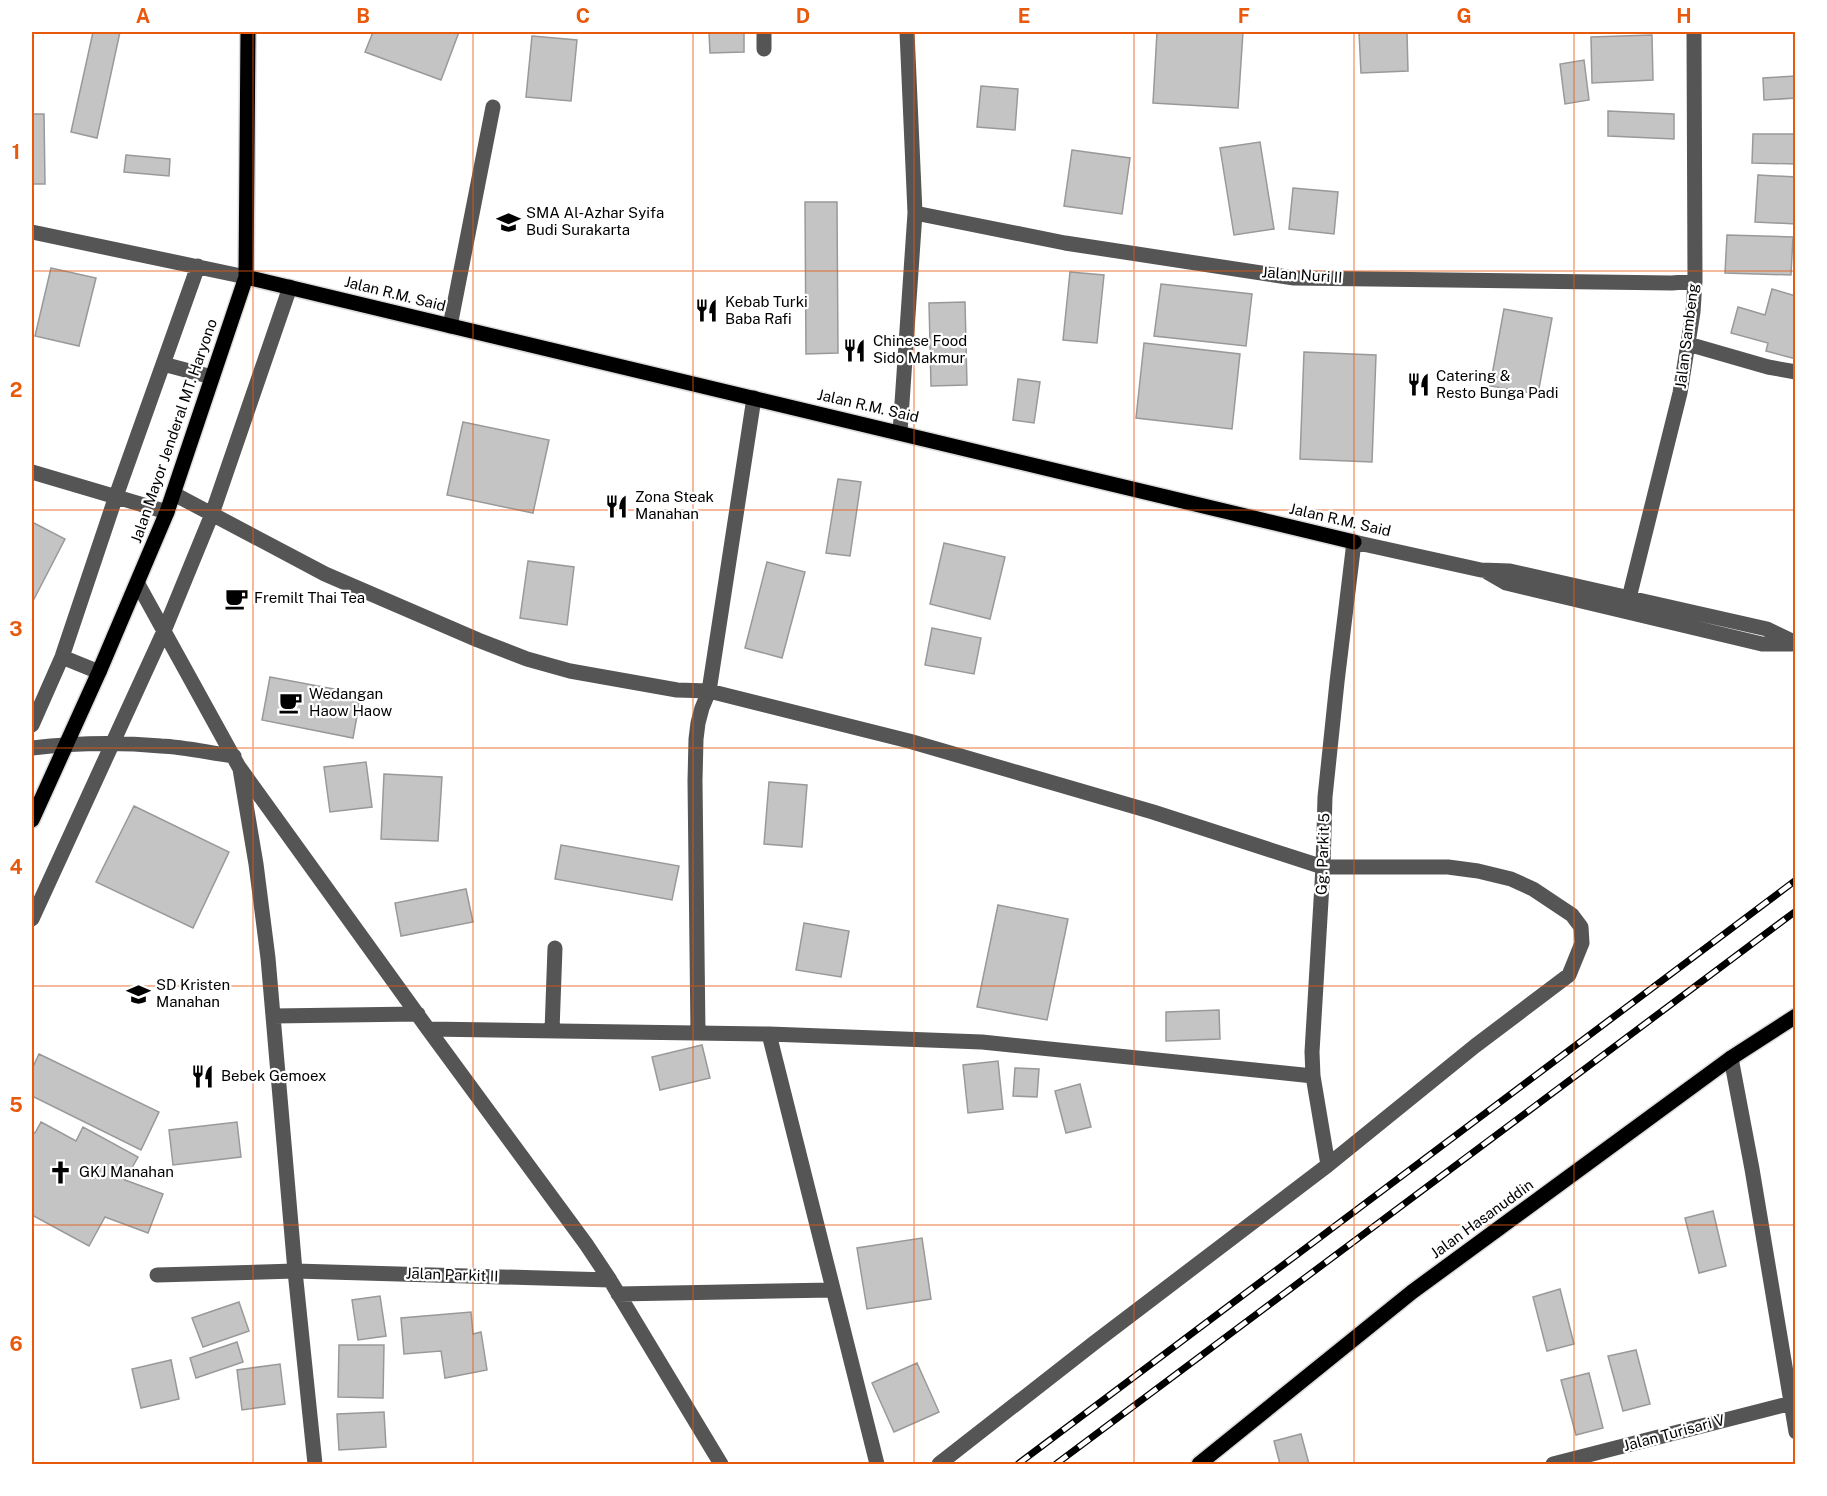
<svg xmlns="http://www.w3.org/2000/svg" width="1827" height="1496" viewBox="0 0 1827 1496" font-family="'Public Sans',sans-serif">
  <rect width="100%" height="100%" fill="#fff"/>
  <path fill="#c4c4c4" stroke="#999" stroke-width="1.5" d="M93,32H120L97,138L71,132Z
    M373,32H459L441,80L365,52Z
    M709,32H744V52L710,53Z
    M1157,32H1243L1238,108L1153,103Z
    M1359,32H1407L1408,71L1361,73Z
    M1652,35L1653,80L1592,83L1591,37Z
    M532,36L577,40L571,101L526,97Z
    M1584,60L1589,100L1565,104L1560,64Z
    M1796,76V98L1764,100L1763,78Z
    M981,86L1018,89L1015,130L977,127Z
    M1608,111L1674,114V139L1608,136Z
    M32,114H44L45,184H32Z
    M1753,134H1796V164L1752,163Z
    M1260,142L1274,229L1234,235L1220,148Z
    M1072,150L1130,158L1122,214L1064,206Z
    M126,155L170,159L169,176L124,172Z
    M1758,175L1796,177V224L1755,222Z
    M1293,188L1338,192L1334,234L1289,229Z
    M805,202H837L838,353L806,354Z
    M1727,235L1793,237L1791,275L1725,273Z
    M51,268L96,278L79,346L35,336Z
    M1070,272L1104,275L1097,343L1063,340Z
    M1161,284L1252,294L1246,346L1154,336Z
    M1772,289L1796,296V359L1766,351L1768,343L1731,333L1738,307L1765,315Z
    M965,302L967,385L931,386L929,303Z
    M1504,309L1552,318L1538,394L1490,386Z
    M1144,343L1240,354L1232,429L1136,418Z
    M1304,352L1376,355L1372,462L1300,459Z
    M1018,379L1040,382L1034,423L1013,420Z
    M463,422L549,440L533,513L447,495Z
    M838,479L861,482L850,556L826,553Z
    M32,522L65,539L32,603Z
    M944,543L1005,557L990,619L930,604Z
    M528,561L574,567L567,625L520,618Z
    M767,562L805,572L782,658L745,648Z
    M932,628L981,638L974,674L925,665Z
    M270,677L361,694L353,738L262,720Z
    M366,762L372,807L330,812L324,767Z
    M384,774L442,777L438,841L381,839Z
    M769,782L807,785L802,847L764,844Z
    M134,806L229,852L193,928L96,882Z
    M561,845L679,866L672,900L555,879Z
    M466,889L473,922L401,936L395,903Z
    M998,905L1068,919L1047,1020L977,1007Z
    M804,923L849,931L841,977L796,970Z
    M1219,1010L1220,1039L1166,1041V1012Z
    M702,1045L710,1078L660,1090L652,1057Z
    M39,1054L159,1112L141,1150L32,1096V1069Z
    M998,1061L1003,1109L968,1113L963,1065Z
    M1015,1068L1039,1069L1037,1097L1013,1096Z
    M1080,1084L1091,1127L1066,1133L1055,1091Z
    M41,1122L76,1141L83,1127L138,1157L125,1180L163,1194L148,1233L105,1217L89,1246L32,1215V1131L35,1133Z
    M237,1122L241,1157L173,1165L169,1130Z
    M1713,1211L1726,1266L1699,1273L1685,1218Z
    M922,1238L931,1299L867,1309L857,1248Z
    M1560,1289L1574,1344L1547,1351L1533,1297Z
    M380,1296L386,1336L358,1340L352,1300Z
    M239,1302L249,1331L203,1347L192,1318Z
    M471,1312L473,1334L481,1332L487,1370L445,1378L441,1351L404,1354L401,1318Z
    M237,1342L243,1362L196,1378L190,1358Z
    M339,1345H384L383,1398L338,1397Z
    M1636,1350L1650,1404L1623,1411L1608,1356Z
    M171,1360L179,1399L141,1408L132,1369Z
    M917,1363L939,1412L894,1432L872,1383Z
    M280,1364L285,1404L242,1410L237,1370Z
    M1589,1373L1603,1428L1576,1435L1561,1380Z
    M384,1412L386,1447L339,1450L337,1414Z
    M1301,1434L1309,1464H1280L1274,1441Z"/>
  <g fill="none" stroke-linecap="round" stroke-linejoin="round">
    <defs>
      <path id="major" d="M246,277L1354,542
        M32,820L99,672L167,512L246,277L248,32
        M1199,1464L1412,1292L1731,1058L1796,1016"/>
    </defs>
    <use href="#major" stroke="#dbdbdb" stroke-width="18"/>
    <path stroke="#555" stroke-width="15" d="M764,32V49
      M915,213L1065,243L1294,278L1672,283L1695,281
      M32,232L246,277
      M450,326L493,107
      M1688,344L1768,367L1796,372
      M163,364L212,377
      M900,432L915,213L907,32
      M32,472L167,512
      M174,494L325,574L478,640L527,659L570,671L677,690L709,691L909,741L1153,812L1323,867H1448L1478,871L1511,879L1533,889L1572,915L1581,927L1582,943L1569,975L1475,1046L1328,1165L1094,1343L939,1464
      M1487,572L1506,583L1762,644H1792
      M138,584L239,767L428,1029L586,1244L610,1280L721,1464
      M1629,598L1680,393L1693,312L1695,281L1694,32
      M62,657L99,672
      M32,725L62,657L116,496L198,266
      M32,748C74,743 118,742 161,746C185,747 210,753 234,756
      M240,769L256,864L268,958L295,1271L315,1464
      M32,919L164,631L212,514L290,287
      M273,1016L418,1014
      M428,1029L769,1034L982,1042L1313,1076
      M552,1031L555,948
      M698,1033L695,781L696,739L698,723L702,708L709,691L754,398
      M769,1034L877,1464
      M1731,1058L1752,1169L1796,1432
      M1328,1165L1313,1076L1312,1052L1323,867L1325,797L1337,682L1354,542L1481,570L1510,571L1767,629L1796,643
      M157,1275L295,1271L610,1280
      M618,1294L833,1290
      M1553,1464L1796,1402"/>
    <use href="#major" stroke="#000" stroke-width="15"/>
    <defs>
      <path id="rail" d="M1018,1464L1796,880
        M1056,1464L1796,911"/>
    </defs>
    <use href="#rail" stroke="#000" stroke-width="7"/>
    <use href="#rail" stroke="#fff" stroke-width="4.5" stroke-dasharray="14" stroke-linecap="butt"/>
  </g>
  <path fill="none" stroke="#e8590c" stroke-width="1.5" stroke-opacity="0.55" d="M253,32V1464M473,32V1464M693,32V1464M914,32V1464M1134,32V1464M1354,32V1464M1574,32V1464M32,271H1796M32,510H1796M32,748H1796M32,986H1796M32,1225H1796"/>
  <defs>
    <symbol id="school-bare" viewBox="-9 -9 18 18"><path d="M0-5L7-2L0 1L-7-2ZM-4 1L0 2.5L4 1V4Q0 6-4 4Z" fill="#000" stroke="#fff" stroke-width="2.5" paint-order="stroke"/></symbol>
    <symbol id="restaurant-bare" viewBox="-9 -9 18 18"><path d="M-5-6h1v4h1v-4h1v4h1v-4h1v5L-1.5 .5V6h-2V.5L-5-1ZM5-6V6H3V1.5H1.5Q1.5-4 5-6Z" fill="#000" stroke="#fff" stroke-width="2.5" paint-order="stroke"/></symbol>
    <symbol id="cafe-bare" viewBox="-9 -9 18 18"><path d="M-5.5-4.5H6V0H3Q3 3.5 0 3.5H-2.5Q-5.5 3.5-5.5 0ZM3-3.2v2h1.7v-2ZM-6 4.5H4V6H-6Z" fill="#000" stroke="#fff" stroke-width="2.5" paint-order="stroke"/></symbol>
    <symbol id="church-bare" viewBox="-9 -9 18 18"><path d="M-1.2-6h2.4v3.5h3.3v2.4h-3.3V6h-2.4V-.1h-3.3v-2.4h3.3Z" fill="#000" stroke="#fff" stroke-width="2.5" paint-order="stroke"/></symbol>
  </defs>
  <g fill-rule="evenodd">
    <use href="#school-bare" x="492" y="206" width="33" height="33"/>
    <use href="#restaurant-bare" x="690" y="294" width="33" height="33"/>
    <use href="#restaurant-bare" x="838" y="334" width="33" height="33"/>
    <use href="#restaurant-bare" x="1402" y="368" width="33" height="33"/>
    <use href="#restaurant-bare" x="600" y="490" width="33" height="33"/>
    <use href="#cafe-bare" x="220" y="582" width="33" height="33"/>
    <use href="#cafe-bare" x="274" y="686" width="33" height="33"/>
    <use href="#school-bare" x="122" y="978" width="33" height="33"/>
    <use href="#restaurant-bare" x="186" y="1060" width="33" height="33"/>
    <use href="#church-bare" x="44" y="1156" width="33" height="33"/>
  </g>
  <g text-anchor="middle" stroke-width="4.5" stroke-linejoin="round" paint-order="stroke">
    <g font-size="15" fill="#000" stroke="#fff" text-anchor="start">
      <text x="526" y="218">SMA Al-Azhar Syifa<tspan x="526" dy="17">Budi Surakarta</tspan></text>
      <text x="725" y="307">Kebab Turki<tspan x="725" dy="17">Baba Rafi</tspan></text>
      <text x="873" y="346">Chinese Food<tspan x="873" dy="17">Sido Makmur</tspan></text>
      <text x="1436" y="381">Catering &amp;<tspan x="1436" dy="17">Resto Bunga Padi</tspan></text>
      <text x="635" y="502">Zona Steak<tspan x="635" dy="17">Manahan</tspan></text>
      <text x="254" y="603">Fremilt Thai Tea</text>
      <text x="309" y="699">Wedangan<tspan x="309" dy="17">Haow Haow</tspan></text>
      <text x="156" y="990">SD Kristen<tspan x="156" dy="17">Manahan</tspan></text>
      <text x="221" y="1081">Bebek Gemoex</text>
      <text x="79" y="1177">GKJ Manahan</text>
    </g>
    <g font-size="15" fill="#000" stroke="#fff">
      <text transform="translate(1302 275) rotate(4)" y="5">Jalan Nuri II</text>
      <text transform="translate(395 294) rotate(14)" y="5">Jalan R.M. Said</text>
      <text transform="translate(1687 336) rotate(-83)" y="5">Jalan Sambeng</text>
      <text transform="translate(868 406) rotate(13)" y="5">Jalan R.M. Said</text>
      <text transform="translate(174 431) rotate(-71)" y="5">Jalan Mayor Jenderal MT. Haryono</text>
      <text transform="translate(1340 520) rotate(13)" y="5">Jalan R.M. Said</text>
      <text transform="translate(1323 854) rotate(-88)" y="5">Gg. Parkit 5</text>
      <text transform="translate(1482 1219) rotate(-36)" y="5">Jalan Hasanuddin</text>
      <text transform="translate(452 1275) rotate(2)" y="5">Jalan Parkit II</text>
      <text transform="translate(1674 1433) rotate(-15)" y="5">Jalan Turisari V</text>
    </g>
  </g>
  <rect width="1827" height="1496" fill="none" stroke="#ffffff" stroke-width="66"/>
  <rect x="33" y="33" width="1761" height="1430" fill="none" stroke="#e8590c" stroke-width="2"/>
  <g font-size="20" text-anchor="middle" font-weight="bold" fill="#e8590c">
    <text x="143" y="23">A</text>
    <text x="363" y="23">B</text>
    <text x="583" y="23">C</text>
    <text x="803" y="23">D</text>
    <text x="1024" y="23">E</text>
    <text x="1244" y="23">F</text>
    <text x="1464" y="23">G</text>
    <text x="1684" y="23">H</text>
    <text x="16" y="159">1</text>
    <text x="16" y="397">2</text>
    <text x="16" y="636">3</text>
    <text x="16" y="874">4</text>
    <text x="16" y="1112">5</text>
    <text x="16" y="1351">6</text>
  </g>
</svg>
